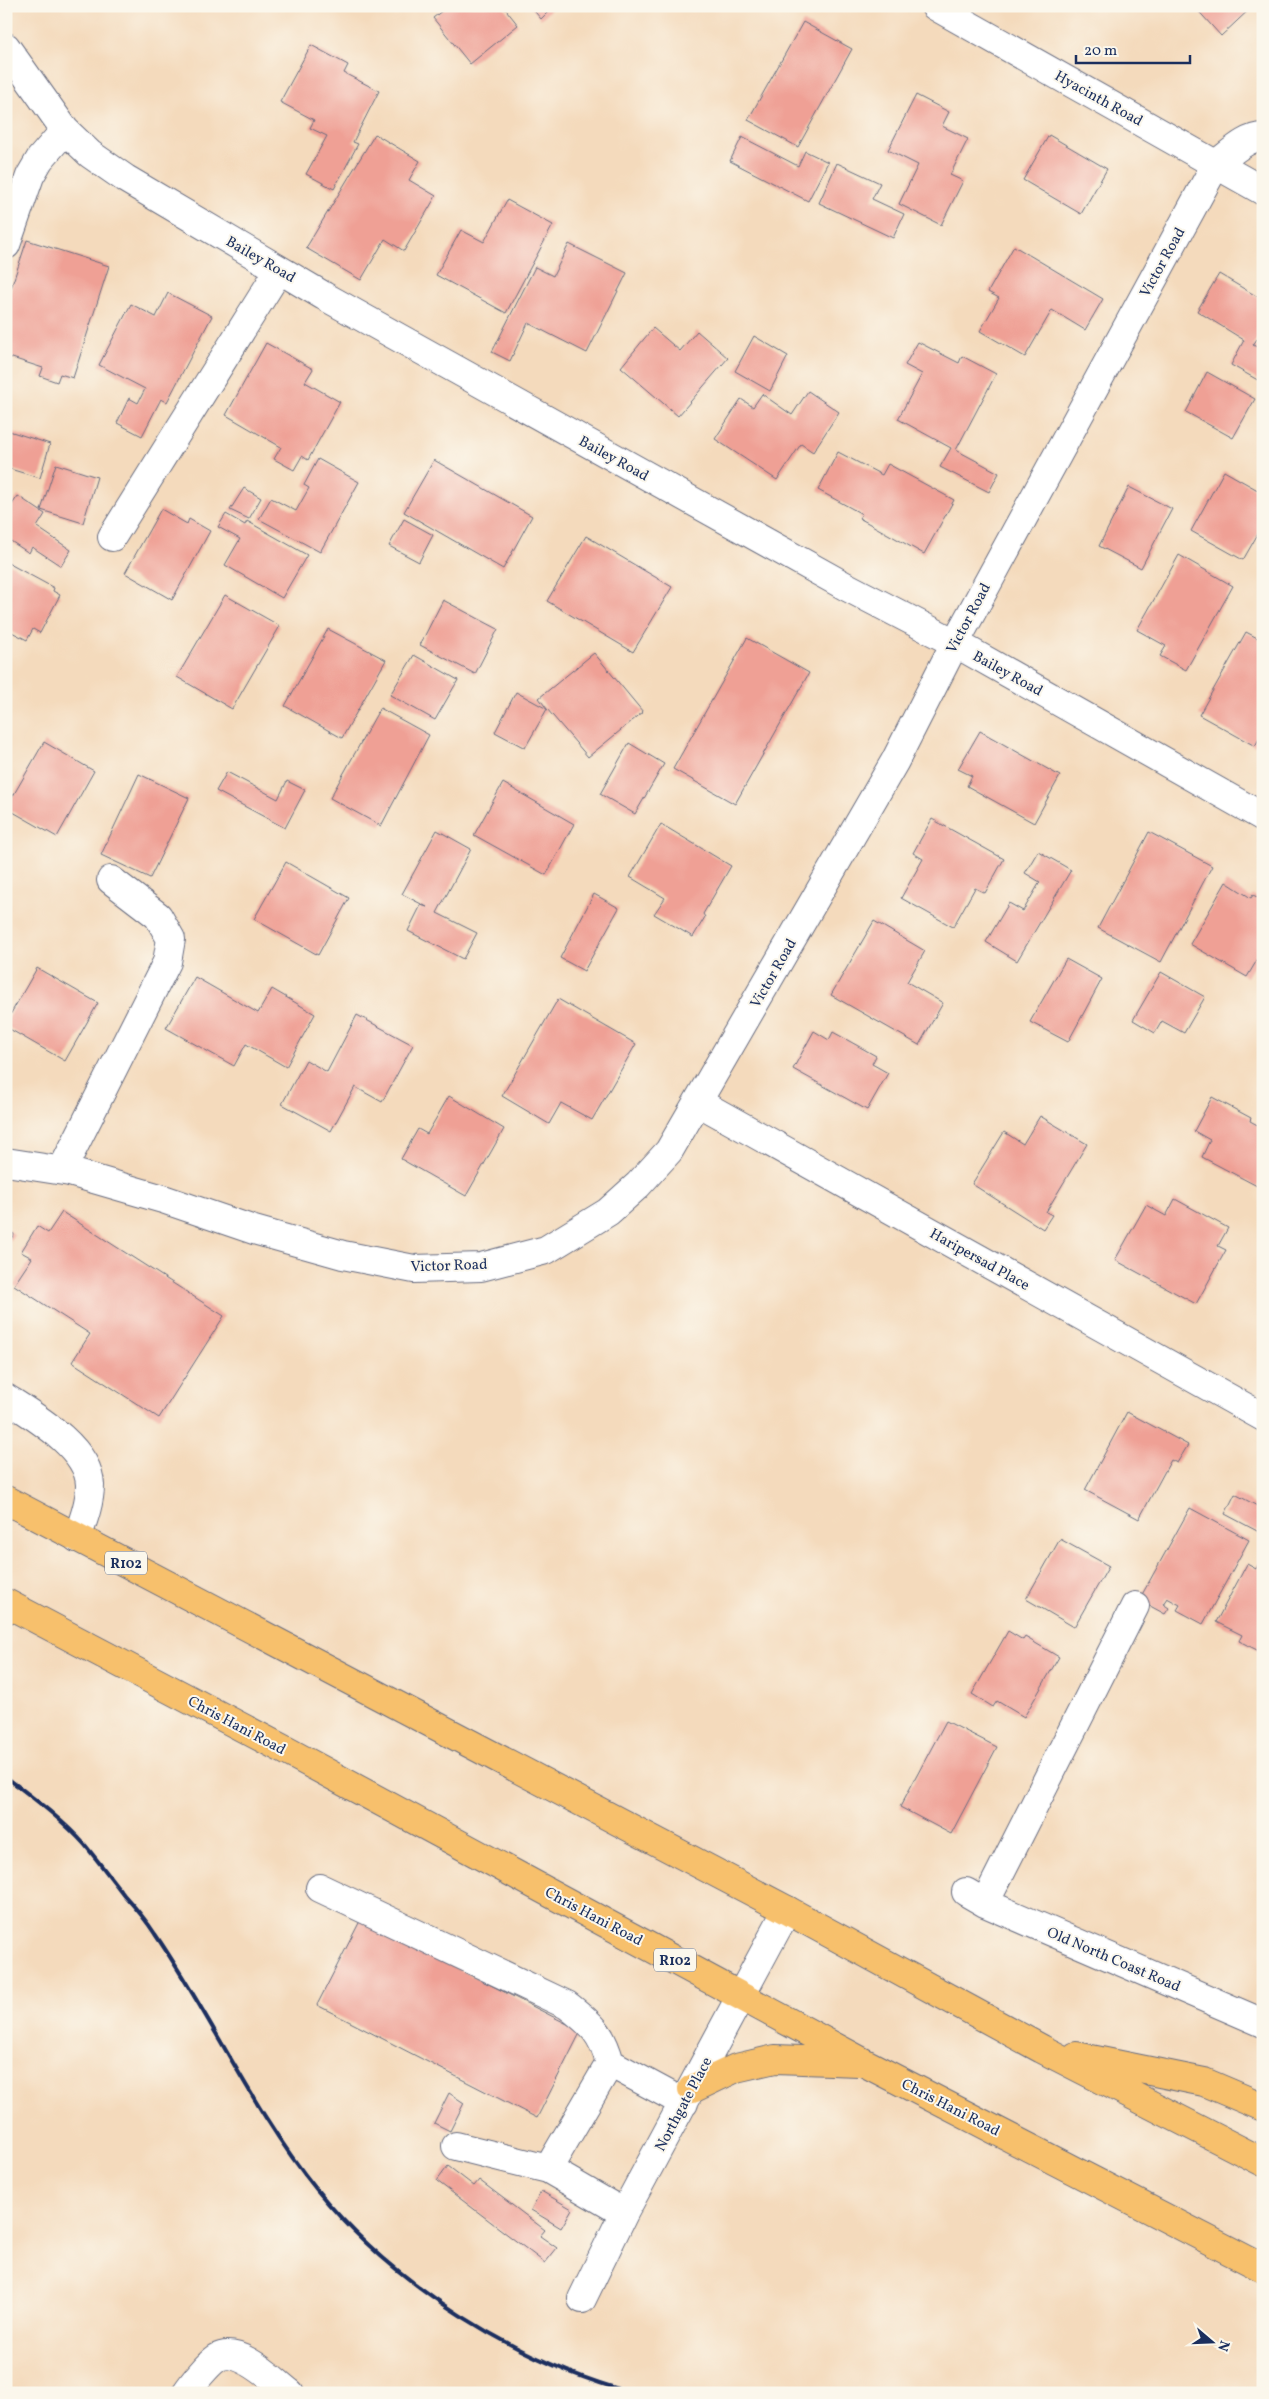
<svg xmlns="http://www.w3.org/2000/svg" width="1269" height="2399" viewBox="0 0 1269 2399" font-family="Vollkorn,serif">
  <rect width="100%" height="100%" fill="#fbf7ec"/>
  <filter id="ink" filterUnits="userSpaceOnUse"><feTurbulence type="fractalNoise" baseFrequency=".02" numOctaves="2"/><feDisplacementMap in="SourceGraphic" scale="10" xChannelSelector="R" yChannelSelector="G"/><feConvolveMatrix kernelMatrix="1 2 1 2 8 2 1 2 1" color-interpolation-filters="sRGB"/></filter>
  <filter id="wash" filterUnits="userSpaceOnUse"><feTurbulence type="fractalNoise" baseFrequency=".0096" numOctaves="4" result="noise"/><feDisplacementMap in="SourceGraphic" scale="20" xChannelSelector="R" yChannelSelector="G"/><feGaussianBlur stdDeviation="1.12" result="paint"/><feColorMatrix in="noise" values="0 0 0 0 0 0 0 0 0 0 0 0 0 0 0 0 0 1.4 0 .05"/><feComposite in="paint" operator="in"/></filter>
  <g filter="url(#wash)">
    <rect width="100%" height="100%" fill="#f4dabc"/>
    <g id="blocks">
      <path fill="#efa095" d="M448,6H503L518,25L470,64L433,18Z
        M530,6H554L541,19Z
        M1194,6H1253L1221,36Z
        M803,22L852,49L798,147L748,120Z
        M311,45L348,65L344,73L379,91L353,142L358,144L334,189L306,174L327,136L310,128L314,120L280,102Z
        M916,95L949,112L942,126L968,139L950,175L963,181L941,225L899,204L918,165L888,150Z
        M375,134L420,161L409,180L436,196L404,251L385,239L361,280L306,248Z
        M1049,135L1107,169L1081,214L1023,180Z
        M742,137L798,166L805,151L828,162L808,201L730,161Z
        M837,163L880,183L872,199L904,214L893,238L819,203Z
        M507,200L553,225L506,313L436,275L461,230L484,242Z
        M27,240L109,266L73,378L60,374L57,382L40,376L43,368L6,356V303Z
        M569,244L627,273L587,353L528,323L510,361L492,352L535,267L553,276Z
        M1014,246L1103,299L1085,330L1052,310L1025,357L980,331L999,298L988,292Z
        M1219,274L1263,300V343L1257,339L1253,345L1263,350V383L1231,365L1244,340L1197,311Z
        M168,293L212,316L167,402L161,399L142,436L117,423L129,398L138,403L145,389L99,365L131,304L156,317Z
        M653,328L680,351L697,331L728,358L678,416L621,367Z
        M754,336L788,356L770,391L735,371Z
        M918,342L959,363L962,356L996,374L956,450L999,473L989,492L940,467L951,448L898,419L922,374L905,365Z
        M266,343L313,369L305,382L340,402L308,460L302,456L294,470L274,459L281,447L226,415Z
        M1207,372L1255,399L1233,438L1186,412Z
        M808,391L839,412L813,452L801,444L777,480L715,439L741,399L753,407L762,394L792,415Z
        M6,430L50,444L40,478L10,469L6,478Z
        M838,452L882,475L888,464L954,500L924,554L859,518L862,514L818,490Z
        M318,459L359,482L320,552L259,519L271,498L296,511L309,488L304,485Z
        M434,460L532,516L503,569L404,512Z
        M56,464L97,477L83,523L41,510Z
        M1224,471L1263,493V525L1243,560L1191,531Z
        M1129,487L1172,509L1141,568L1099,546Z
        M244,488L261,498L249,519L230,510Z
        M18,496L45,514L37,527L71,550L61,566L32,547L29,553L6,538V513Z
        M161,509L187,524L189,519L210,531L172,600L125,573Z
        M226,514L245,525L247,521L307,555L282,598L225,565L240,539L218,527Z
        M404,519L433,535L419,562L389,546Z
        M586,536L672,587L633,652L547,601Z
        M1179,555L1233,586L1186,670L1160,656L1166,646L1137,630Z
        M6,562L54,588L53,591L60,595L40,633L33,629L27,640L6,629L9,617L6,615Z
        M225,595L280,626L232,709L177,677Z
        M443,600L498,629L475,674L420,645Z
        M328,629L386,660L342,738L285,706Z
        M1246,632L1263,641V732L1255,746L1199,715Z
        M747,638L809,673L735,804L673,769Z
        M594,653L643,712L588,757L547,709L525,748L495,732L516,692L547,709L539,698Z
        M414,655L458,680L435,720L390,695Z
        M380,708L429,735L381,826L330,798Z
        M980,731L1060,776L1034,823L967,786L972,776L958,769Z
        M44,742L94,771L57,837L6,808Z
        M629,743L664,764L635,814L600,794Z
        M227,772L278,799L287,781L305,790L285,828L216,791Z
        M139,774L189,798L150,878L101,855Z
        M503,783L574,824L546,875L474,835Z
        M932,819L1004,859L985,893L975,888L953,927L901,898L923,859L913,853Z
        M661,824L731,866L703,914L705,917L693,937L654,914L665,898L630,877Z
        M437,830L471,849L437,913L477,933L463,959L408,931L421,905L427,907L402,894Z
        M1149,832L1212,866L1161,962L1098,928Z
        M1038,851L1071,870L1017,961L986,942L1009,903L1023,911L1040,882L1025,873Z
        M286,862L349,898L318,955L254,919Z
        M1226,882L1251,898L1253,895L1263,900V950L1247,977L1190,944Z
        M594,894L619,908L584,971L560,958Z
        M874,921L925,951L907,982L943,1003L919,1045L831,995Z
        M1066,959L1102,979L1068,1042L1030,1022Z
        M37,968L98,1003L65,1061L6,1027V1022Z
        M1161,972L1205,997L1184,1033L1162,1021L1155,1033L1133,1020Z
        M195,977L258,1013L272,989L315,1014L286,1067L246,1044L234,1066L166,1028Z
        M558,999L636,1044L592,1120L561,1103L549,1124L502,1096Z
        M357,1015L413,1045L382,1102L355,1087L331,1131L282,1104L306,1060L327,1072Z
        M814,1031L829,1040L833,1032L876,1056L872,1064L888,1073L867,1110L793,1069Z
        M449,1096L504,1129L466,1196L401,1159L418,1129L427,1134Z
        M1212,1097L1251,1118L1250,1121L1263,1128V1176L1257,1186L1202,1157L1210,1140L1194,1131Z
        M1040,1116L1087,1144L1046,1212L1052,1215L1043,1229L972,1184L1004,1132L1023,1144Z
        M1175,1199L1228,1228L1218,1246L1226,1250L1196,1304L1115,1260L1146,1205L1166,1216Z
        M62,1212L224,1316L159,1418L72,1362L90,1334L14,1285L32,1258L21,1252L37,1226L48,1233Z
        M6,1229L14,1234L6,1247Z
        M1127,1412L1188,1445L1177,1463L1171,1460L1139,1519L1085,1490Z
        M1235,1494L1263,1509V1525L1259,1532L1225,1514Z
        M1190,1508L1249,1540L1203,1624L1177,1610L1180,1605L1167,1598L1163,1604L1169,1608L1165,1614L1139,1600Z
        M1060,1539L1109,1566L1074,1627L1026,1599Z
        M1263,1556V1653L1239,1641L1242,1635L1216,1622L1247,1564L1256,1569Z
        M1008,1631L1023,1640L1025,1637L1059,1657L1024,1717L997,1701L993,1707L972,1694Z
        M946,1721L997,1747L951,1834L900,1807Z
        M361,1919L581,2031L537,2118L317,2005Z
        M449,2093L464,2103L450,2131L434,2123Z
        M448,2166L474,2186L479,2180L545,2230L540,2236L557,2248L545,2263L437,2181Z
        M541,2191L572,2209L561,2228L531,2210Z"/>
    </g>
  </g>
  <g filter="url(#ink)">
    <use href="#blocks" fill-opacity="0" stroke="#676b7f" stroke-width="1"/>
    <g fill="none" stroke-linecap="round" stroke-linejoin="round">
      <defs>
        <path id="minor" d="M935,6L1263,191
          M6,47L65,130L90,154L126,179L324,296L845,586L955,643L1263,817
          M6,245L30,176L40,159L65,130
          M112,537L279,270
          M698,1102L1263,1417
          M6,1162L70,1172L163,1199L254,1230L343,1255L414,1269L481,1267L546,1250L608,1212L638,1185L669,1151L895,761L955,643L1216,164C1230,154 1246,137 1263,137
          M62,1170L167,962L171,939L158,916L111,880
          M6,1398C34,1416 89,1448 90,1485C90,1503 83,1521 77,1538
          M320,1888L567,2005C591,2024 602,2032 610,2063L684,2103
          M966,1892L985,1903L1263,2023
          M985,1903L1135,1606
          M610,2063L548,2169L624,2213
          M456,2146L548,2169
          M582,2299L624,2213L787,1910
          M186,2393C192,2384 208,2364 217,2358C239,2345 273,2380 290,2393"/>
        <path id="major" d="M6,1500L787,1910L1042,2049L1263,2162
          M6,1603L285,1750L863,2062L1263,2268
          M1076,2056L1204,2082L1263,2107
          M692,2089L736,2068L775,2059L859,2062"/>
      </defs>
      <use href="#minor" stroke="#676b7f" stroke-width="30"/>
      <use href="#major" stroke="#676b7f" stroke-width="30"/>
      <use href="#minor" stroke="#fff" stroke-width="28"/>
      <use href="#major" stroke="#f7c06c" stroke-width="28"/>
      <path stroke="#1b2f5e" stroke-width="4" d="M6,1777C33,1798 62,1819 85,1845C98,1861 111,1878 124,1895C135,1907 146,1920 155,1934C212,2017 253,2111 317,2190C393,2284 517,2362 633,2393"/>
    </g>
  </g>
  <g text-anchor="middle" stroke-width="4" stroke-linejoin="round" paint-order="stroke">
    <g fill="#fbf7ec" stroke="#5e6b89" stroke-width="1">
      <rect x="105" y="1551.5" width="42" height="23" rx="4"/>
      <rect x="654" y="1948.5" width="42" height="23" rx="4"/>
    </g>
    <g font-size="14" font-weight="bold" fill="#1b2f5e">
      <text x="126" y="1568">R102</text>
      <text x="675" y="1965">R102</text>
    </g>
    <g font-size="15" fill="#1b2f5e" stroke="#fbf7ec">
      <text transform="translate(1099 98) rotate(29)" y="5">Hyacinth Road</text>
      <text transform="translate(261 259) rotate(30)" y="5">Bailey Road</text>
      <text transform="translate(1162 262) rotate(-61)" y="5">Victor Road</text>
      <text transform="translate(614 458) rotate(29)" y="5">Bailey Road</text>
      <text transform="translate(968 618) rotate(-62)" y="5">Victor Road</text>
      <text transform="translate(1008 673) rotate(29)" y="5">Bailey Road</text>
      <text transform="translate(773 973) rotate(-60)" y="5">Victor Road</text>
      <text transform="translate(980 1259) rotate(29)" y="5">Haripersad Place</text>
      <text transform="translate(449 1265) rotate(-2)" y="5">Victor Road</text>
      <text transform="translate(237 1725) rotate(28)" y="5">Chris Hani Road</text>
      <text transform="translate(594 1916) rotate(28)" y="5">Chris Hani Road</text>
      <text transform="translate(1114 1959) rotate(23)" y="5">Old North Coast Road</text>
      <text transform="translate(683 2104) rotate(-62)" y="5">Northgate Place</text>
      <text transform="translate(951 2107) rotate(27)" y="5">Chris Hani Road</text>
    </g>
  </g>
  <rect width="1269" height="2399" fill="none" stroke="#fbf7ec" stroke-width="25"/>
  <g transform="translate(1212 2342) rotate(109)" stroke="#fbf7ec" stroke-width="4" paint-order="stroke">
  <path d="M0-4L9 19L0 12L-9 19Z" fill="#1b2f5e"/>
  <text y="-8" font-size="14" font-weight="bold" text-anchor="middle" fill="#1b2f5e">N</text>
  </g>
  <path d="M1076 55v8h114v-8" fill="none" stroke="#1b2f5e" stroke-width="2.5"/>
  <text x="1084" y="55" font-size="15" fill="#1b2f5e" stroke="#fbf7ec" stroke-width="4" paint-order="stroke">20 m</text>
</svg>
